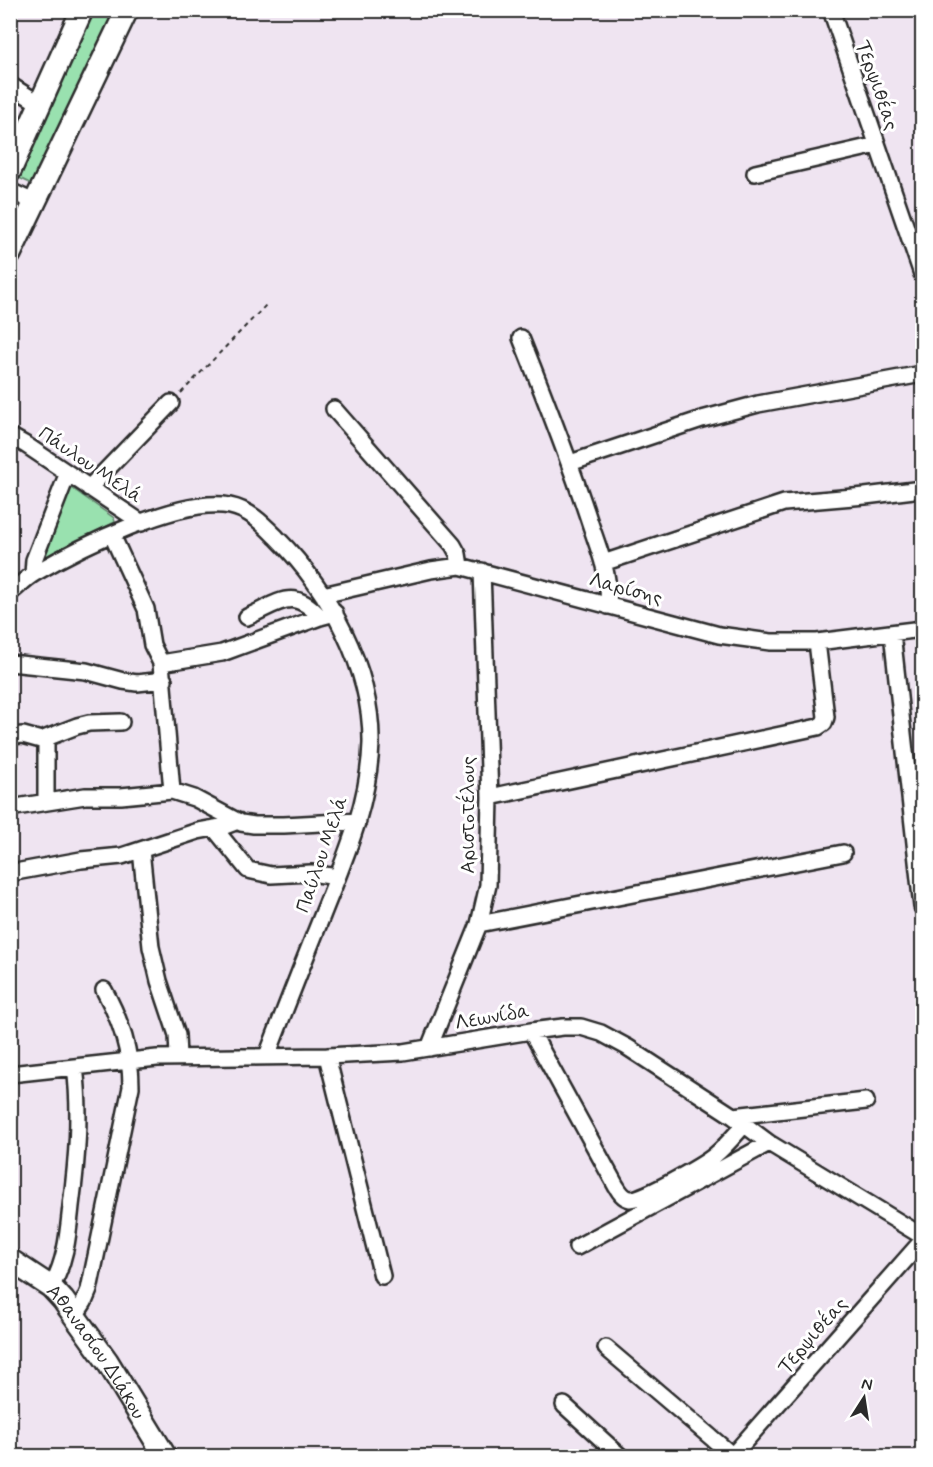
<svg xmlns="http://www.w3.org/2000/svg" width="933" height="1467" viewBox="0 0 933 1467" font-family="Mynerve,sans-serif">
  <rect width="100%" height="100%" fill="#efe4f1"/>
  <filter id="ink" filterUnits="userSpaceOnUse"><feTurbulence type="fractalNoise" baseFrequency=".0167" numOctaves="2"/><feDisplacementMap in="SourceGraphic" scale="12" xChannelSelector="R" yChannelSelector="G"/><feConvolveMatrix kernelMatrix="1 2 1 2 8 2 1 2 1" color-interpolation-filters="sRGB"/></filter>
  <g filter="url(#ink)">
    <path fill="#99e1af" stroke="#62866d" stroke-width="1.5" d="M94,11H116L34,185L19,178Z
      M69,486L114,518L115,522L43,559Z"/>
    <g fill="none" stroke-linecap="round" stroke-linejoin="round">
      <defs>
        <path id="street" d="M831,10L922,274
          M10,85L40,104
          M755,173L877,145
          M10,191L34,202
          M521,338C545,398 569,459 589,520C598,548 611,576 608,606
          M334,409L453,545L458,554L460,566
          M10,436L26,445L142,523
          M570,463L702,419L758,404L922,374
          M89,488L171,403
          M112,535L146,609L152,645L161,663L172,791
          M603,563L784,503L865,496L922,489
          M33,574L34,560L67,475
          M10,593C19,586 26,578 35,573C78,548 181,496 230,506C250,510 263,524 277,538C329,590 372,668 371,743C369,805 344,860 322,916C303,963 285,1009 267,1056
          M323,595L431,570L460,566L719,635L771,642H817L922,629
          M247,617C279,603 293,586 320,617
          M892,633L922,907
          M10,663L86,671L123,681L137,683L164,680
          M161,663L222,653L320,617L335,613
          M10,736L23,735L41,740L77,726L89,723L121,722
          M46,738V802
          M490,797L818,727L824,723L826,717L817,642
          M10,808L85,796H121L172,791L194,798L241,823L254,825H284L358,821
          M214,828L248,870L271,875L311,873L337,877
          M141,850L151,947L159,981L177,1035L178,1057
          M10,873L81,860L122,856L198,831L225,826L238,821
          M479,924L843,853
          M531,1031L616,1186C619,1191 623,1198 630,1199C642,1200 703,1165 714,1156C725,1147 734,1136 744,1125
          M429,1048L479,924L488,885L490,797L482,571
          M327,1056L382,1276
          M10,1074L157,1058L327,1056L403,1052L531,1031L563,1027H581L601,1033L627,1047L733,1116L769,1143L922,1236
          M733,1116L866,1101
          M577,1247L769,1143
          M51,1287C66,1262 68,1234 71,1206C77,1160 81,1113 75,1067
          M75,1316L84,1302L89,1290L131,1087C131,1051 121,1021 104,990
          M606,1348L733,1456
          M564,1405L620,1456
          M732,1456L922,1241"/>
        <g id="secondary">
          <path d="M10,171L82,10"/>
          <path d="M10,254L127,10"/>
          <path id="s1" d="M10,1260L51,1287L63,1300L107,1361L165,1456"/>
        </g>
      </defs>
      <use href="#street" stroke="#2b2b2b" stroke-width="20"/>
      <use href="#secondary" stroke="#2b2b2b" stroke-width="26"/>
      <path stroke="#2b2b2b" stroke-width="2" stroke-dasharray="4.5 4.5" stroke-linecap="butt" d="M181,393L267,304"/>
      <use href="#street" stroke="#fff" stroke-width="15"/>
      <use href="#secondary" stroke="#fff" stroke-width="21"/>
    </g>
  </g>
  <g text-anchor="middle" stroke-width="6" stroke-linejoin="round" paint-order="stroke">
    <g font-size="20" fill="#2b2b2b" stroke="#fff">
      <text transform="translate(878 85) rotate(71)" y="7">Τερψιθέας</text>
      <text transform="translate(91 464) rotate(34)" y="7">Πάυλου Μελά</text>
      <text transform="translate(626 588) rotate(15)" y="7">Λαρίσης</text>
      <text transform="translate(467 815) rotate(-90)" y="7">Αριστοτέλους</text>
      <text transform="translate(321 854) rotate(-71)" y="7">Παύλου Μελά</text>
      <text transform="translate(492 1016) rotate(-10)" y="7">Λεωνίδα</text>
      <text transform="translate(812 1335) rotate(-49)" y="7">Τερψιθέας</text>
      <text dy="7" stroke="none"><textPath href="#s1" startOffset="128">Αθανασίου Διάκου</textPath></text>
    </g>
  </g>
  <rect width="933" height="1467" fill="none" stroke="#fff" stroke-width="36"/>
  <rect x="18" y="18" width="897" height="1431" fill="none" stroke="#2b2b2b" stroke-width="2" filter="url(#ink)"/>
  <g transform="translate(864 1398) rotate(12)" stroke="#ffffff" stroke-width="4.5" paint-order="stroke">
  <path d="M0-4.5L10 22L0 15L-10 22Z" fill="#2b2b2b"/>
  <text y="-9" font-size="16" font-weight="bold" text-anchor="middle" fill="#2b2b2b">N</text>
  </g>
</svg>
